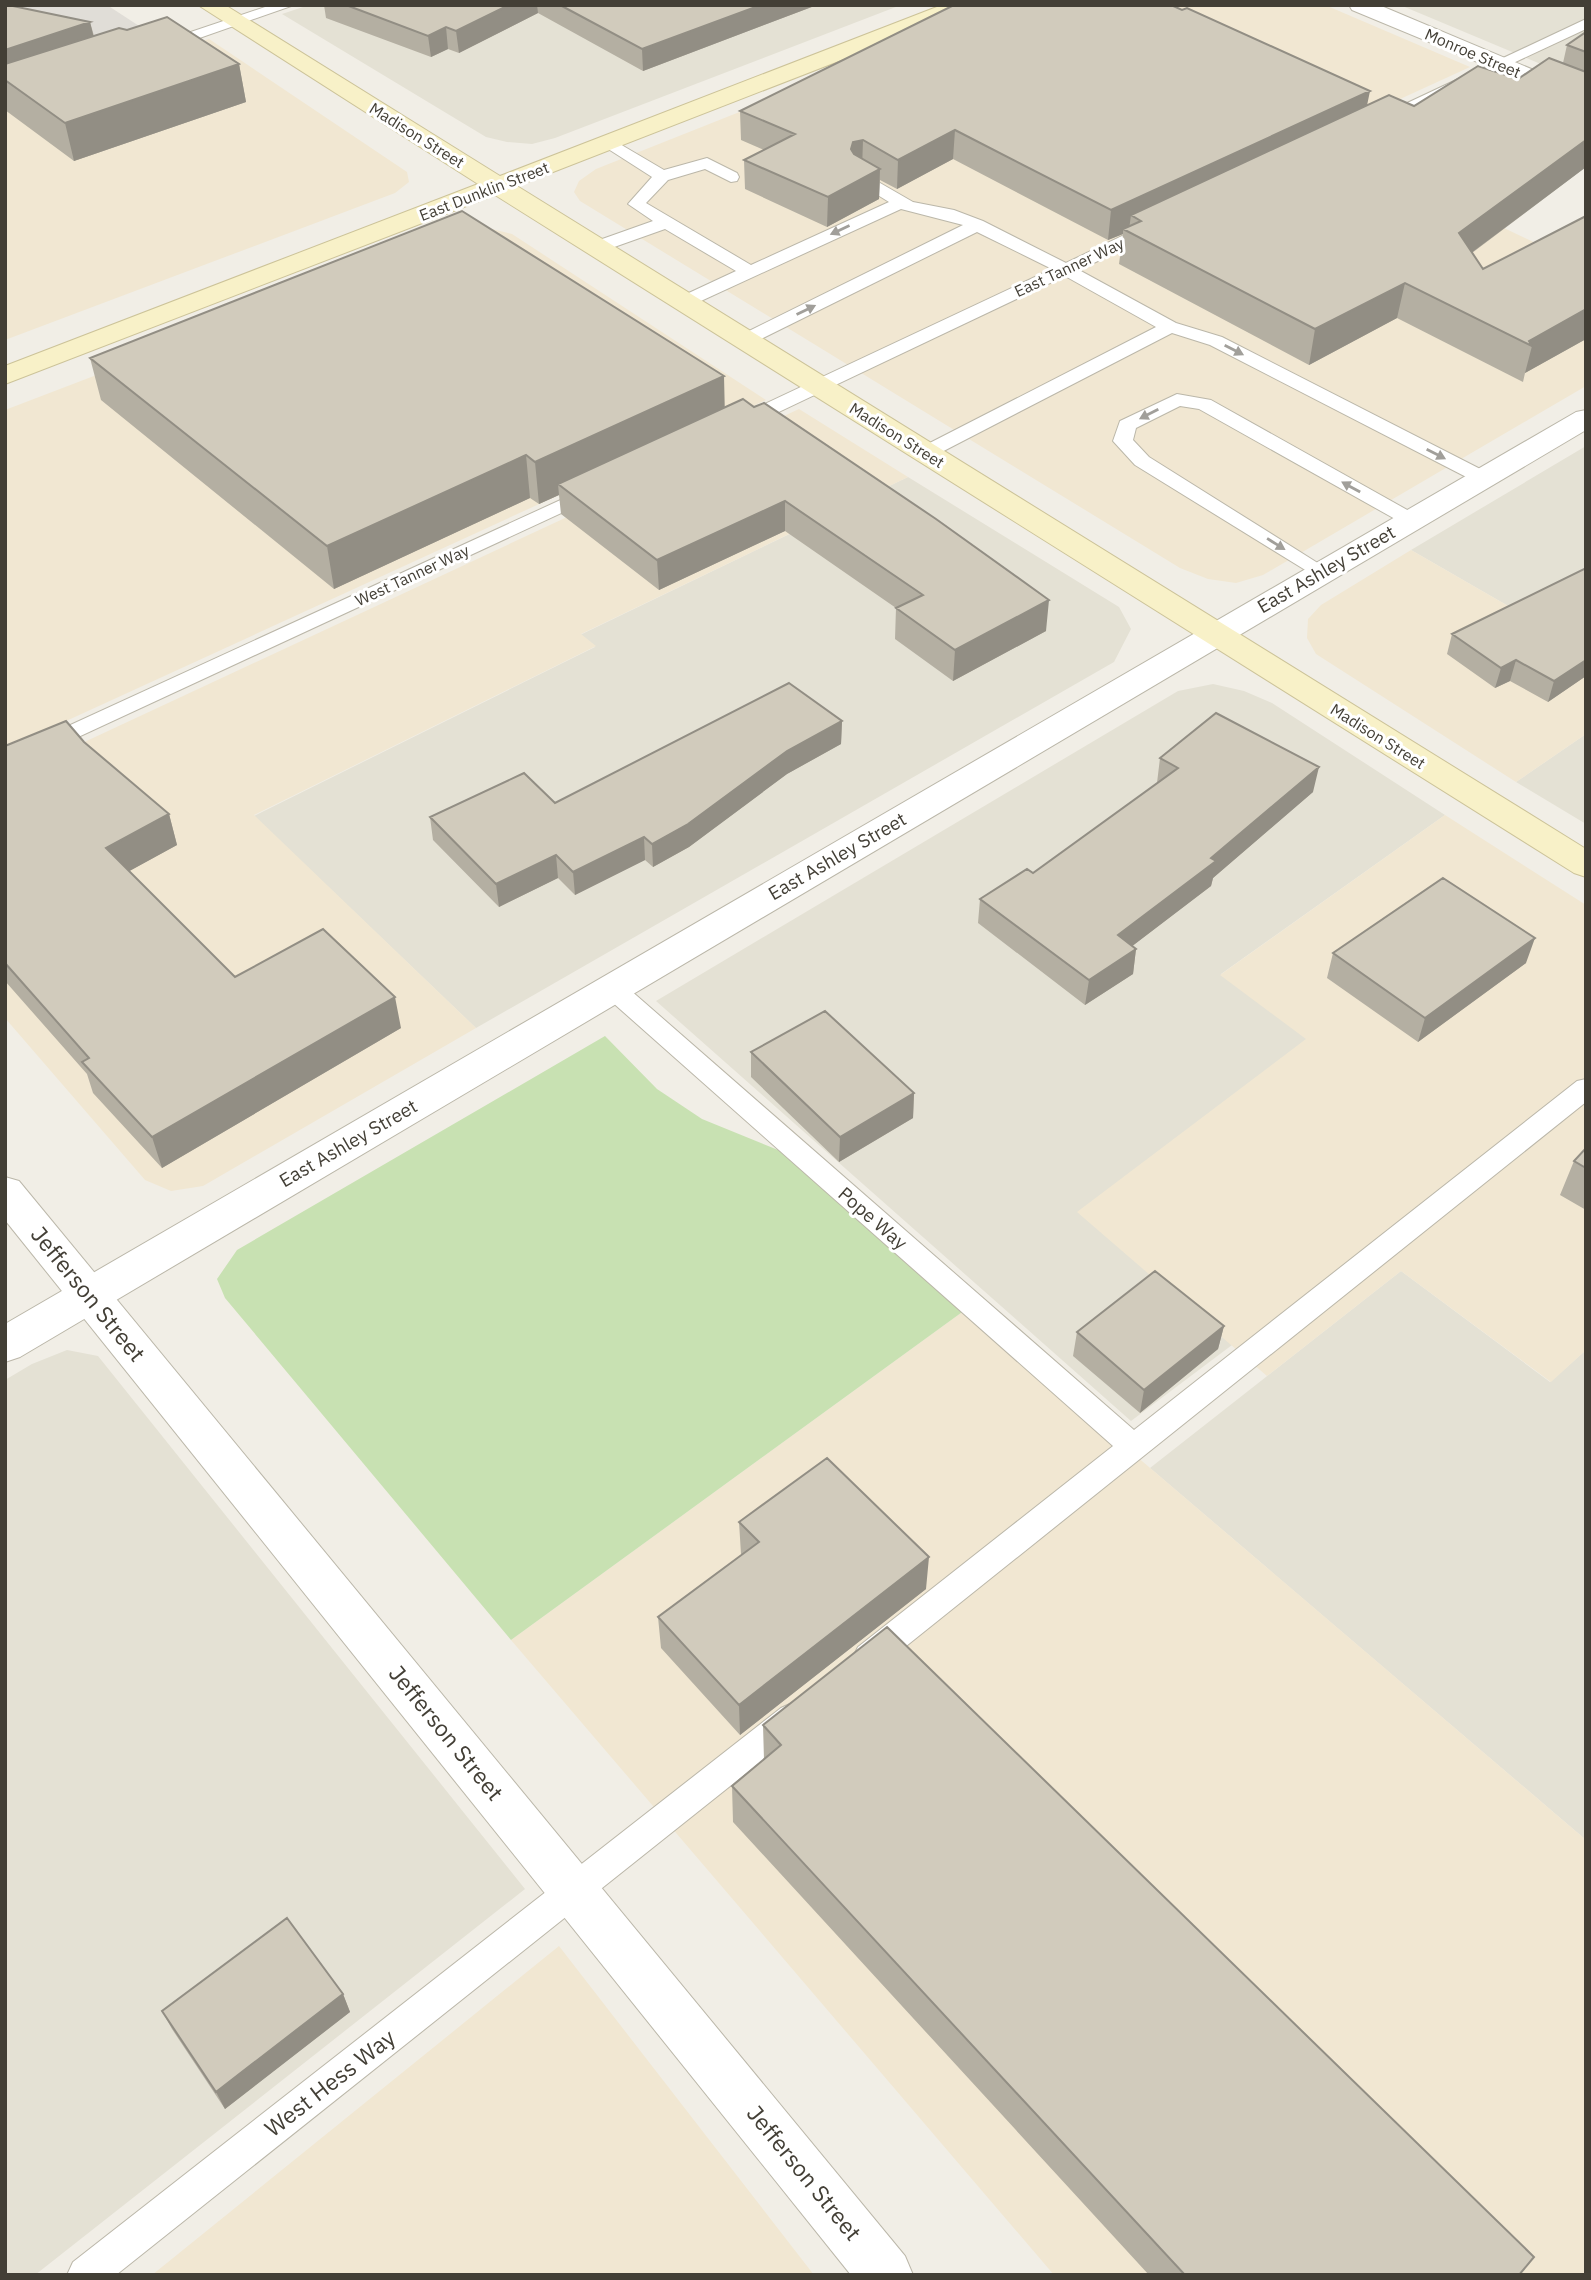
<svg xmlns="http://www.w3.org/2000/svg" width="1591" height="2280" viewBox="0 0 1591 2280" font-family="'IBM Plex Sans',sans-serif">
  <rect width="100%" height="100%" fill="#f1eee6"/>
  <path fill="#e4e1d4" d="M309,5H901L555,138L532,144L507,142L486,137L282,14Z
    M1400,5H1586V83Z
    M1586,446V651L1411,550Z
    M908,477L1119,607L1131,629L1114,662L476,1028L254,816L595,647L580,635Z
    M1213,684L1244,691L1272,703L1445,815L1221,974L1307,1039L1078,1212L1232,1345L1131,1421L656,1001L1178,691Z
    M1586,734V824L1516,782Z
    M1401,1271L1550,1382L1586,1350V1840L1150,1468Z
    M67,1350L98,1356L525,1889L35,2275H5V1380L32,1364Z"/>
  <path fill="#f1e7d2" d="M1008,5H1325L1470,67L1315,138L1586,267V386L1263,575L1236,583L1208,579L1180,568L580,201L574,192L579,181L596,169Z
    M209,39L407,172L409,182L395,193L5,340V107Z
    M492,229L512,234L766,400L5,749V410L476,230Z
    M799,409L908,477L581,634L596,646L254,815L476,1028L203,1186L171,1191L145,1180L5,1018V779Z
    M1411,550L1586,651V734L1516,782L1316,654L1307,638L1308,619L1321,605Z
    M1445,815L1586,905V1350L1551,1382L1401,1271L1267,1376L1077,1212L1306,1039L1220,975Z
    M965,1310L1586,1840V2275H1054L511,1640Z
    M559,1946L814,2275H152Z"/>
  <path fill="#e0ddd7" d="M5,5H107L159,39L5,89Z"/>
  <path fill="#c8e1b2" d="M605,1036L657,1089L702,1119L783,1152L965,1310L511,1640L225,1298L217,1279L237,1250Z"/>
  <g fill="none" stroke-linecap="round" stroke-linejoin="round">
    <defs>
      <path id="service" d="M271,5H294L168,49L163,51L155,46L158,43Z
        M1586,19V29L1385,123L1379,125L1371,120Z
        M608,137L664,170L707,158L737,173L739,177L737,181L731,182L705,169L668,180L646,203L751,265L889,202L855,181L853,177L855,173L861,172L913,202L954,210L983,221L1066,263L1149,223H1161L1164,227L1161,231L1079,270L1176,323L1222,337L1490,474L1493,478L1490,482H1476L1210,345L1172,333L932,457H918L915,453L918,449L1156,327L1065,276L747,427H733L730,423L733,419L1052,269L977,232L751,344H739L736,340L739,336L963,225L901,209L690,306H678L675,302L678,298L736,271L665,229L603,251H591L588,247L591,243L653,221L628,204L652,177L602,145L600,142L602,139Z
        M1177,394L1211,400L1418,516L1421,520L1418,524H1404L1199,409L1180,406L1136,428L1133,440L1149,457L1332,572L1329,576H1315L1135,465L1113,441L1120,421Z
        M591,486L598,488L601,492L598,496L5,771V755Z
        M612,979L621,982L1134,1430L1577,1081L1586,1079V1102L880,1667L869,1671L858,1667L853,1657L858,1647L1113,1446L603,994L600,988L603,982Z
        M792,1703L803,1708L808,1718L803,1728L116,2275H67L73,2262L781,1708Z"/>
      <path id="minor" d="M1349,5H1379L1586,92V107L1352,10Z
        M1586,410V430L20,1357L5,1362V1324L1576,412Z"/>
      <path id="tertiary" d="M5,1177L19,1181L905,2256L913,2275H851L5,1220Z"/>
      <path id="secondary" d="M198,5H225L500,176L942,5H973L970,10L517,186L1586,849V877L1574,873L495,195L5,384V366L478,184Z"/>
    </defs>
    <use href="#service" stroke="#bbb7a9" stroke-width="2"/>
    <use href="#minor" stroke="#bbb7a9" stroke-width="2"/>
    <use href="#tertiary" stroke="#bbb7a9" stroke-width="2"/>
    <use href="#secondary" stroke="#ccc399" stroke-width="2"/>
    <use href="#service" fill="#fff" fill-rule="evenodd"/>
    <use href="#minor" fill="#fff" fill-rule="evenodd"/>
    <use href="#tertiary" fill="#fff" fill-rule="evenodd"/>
    <use href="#secondary" fill="#f8f1c8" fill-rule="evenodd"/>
  </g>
  <path fill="#b4afa2" d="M5,5L90,22L94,36L239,64L246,102L74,161L5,110Z
    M324,5H817L643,71L538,13L459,53L448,49L431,57L326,18Z
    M1586,32V167L1472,253L1483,269L1586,216V339L1525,373L1523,382L1397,318L1309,365L1119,264L1123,234L1108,240L953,159L897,189L880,180L879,199L827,227L745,189L744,160L764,150L741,140L740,111L1367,105L1414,106L1518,79L1563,63L1567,45Z
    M90,358L725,407L1046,631L953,681L895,639L896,608L785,531L659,590L561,514L559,495L539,504L530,498L334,589L101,400Z
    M1586,568V676L1548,702L1510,681L1495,688L1447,654L1452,634Z
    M842,721L841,744L787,774L689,847L653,867L645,860L575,895L558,878L499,907L433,840L430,817L555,803Z
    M84,742L169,814L177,845L129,871L235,977L401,1028L162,1168L93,1093L87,1074L5,981V746Z
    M1160,758L1313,792L1213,878L1211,886L1132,946L1136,949L1133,974L1085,1005L978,923L980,899L1033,873L1157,783Z
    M1333,953L1526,963L1418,1042L1327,978Z
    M751,1052L914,1093L913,1118L839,1162L751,1077Z
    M1586,1148V1210L1560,1195L1574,1161Z
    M1224,1326L1218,1349L1140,1413L1073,1356L1077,1332Z
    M739,1522L926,1589L740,1735L661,1648L658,1617L742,1555L741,1554Z
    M763,1725L1519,2275H1149L733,1822L732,1786L764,1760Z
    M343,1994L350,2012L225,2109L172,2029L162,2011Z"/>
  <path fill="#928e84" d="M509,5H537L538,13L459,53L456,31Z
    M761,5H817L643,71L642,49Z
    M90,22L99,59L5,80V50Z
    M446,27L448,49L431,57L428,36Z
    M239,64L246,102L74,161L65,123Z
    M1370,91L1364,120L1141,221L1131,215L1129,230L1123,229V234L1108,240L1111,210Z
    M955,130L953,159L897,189L898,160Z
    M863,140L862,170L851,149L853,142Z
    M1586,140V167L1451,268L1459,233Z
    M880,169L879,199L827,227L828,197Z
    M1405,283L1397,318L1309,365L1315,329Z
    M1586,309V339L1525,373L1532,346L1529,341Z
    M724,376L725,418L558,484L559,495L539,504L535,462Z
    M526,455L530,498L334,589L327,546Z
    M785,501V531L659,590L657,560Z
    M1049,600L1046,631L953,681L955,650Z
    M1516,660L1510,681L1495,688L1501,668Z
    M1586,660V676L1548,702L1554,681Z
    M842,721L841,744L787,774L689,847L653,867L652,844L787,751Z
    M1319,767L1313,792L1213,878L1211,886L1114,960L1118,935L1211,858Z
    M169,814L177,845L115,879L106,848Z
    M644,837L645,860L575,895L573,872Z
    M556,855L558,878L499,907L496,884Z
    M1535,938L1526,963L1418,1042L1425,1018Z
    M1136,949L1133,974L1085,1005L1089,980Z
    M395,997L401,1028L162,1168L152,1137Z
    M914,1093L913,1118L839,1162L840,1137Z
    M1224,1326L1218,1349L1140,1413L1144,1390Z
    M929,1557L926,1589L740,1735L739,1705Z
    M343,1994L350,2012L225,2109L216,2092Z"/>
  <path fill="#d1cbbc" stroke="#928e84" stroke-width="2" d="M5,5H8L90,22L5,50Z
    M346,5H509L456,31L446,27L428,36Z
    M560,5H761L642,49Z
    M954,5H1171L1182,10L1187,8L1370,91L1111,210L955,130L898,160L863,140L853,142L851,149L854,154L880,169L828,197L744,160L795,134L740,111Z
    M167,17L239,64L65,123L5,80V64L119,28L127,30Z
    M1586,32V52L1567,45Z
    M1549,58L1586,72V140L1459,233L1483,269L1586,216V309L1529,341L1532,346L1405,283L1315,329L1123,229L1141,221L1131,215L1389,95L1414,106L1478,66L1518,79Z
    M462,211L724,376L535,462L526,455L327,546L90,358Z
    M743,399L754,407L764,403L936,519L1049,600L955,650L896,608L923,595L785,501L657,560L558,484Z
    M1586,568V660L1554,681L1516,660L1501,668L1452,634Z
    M789,683L842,721L787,751L688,824L652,844L644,837L573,872L556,855L496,884L430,817L524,773L555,803Z
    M1216,713L1319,767L1211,858L1216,861L1118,935L1136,949L1089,980L980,899L1027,869L1033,873L1178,768L1160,758Z
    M66,721L84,742L169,814L106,848L235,977L323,929L395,997L152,1137L82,1062L89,1058L5,963V746Z
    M1443,878L1535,938L1425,1018L1333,953Z
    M825,1011L914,1093L840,1137L751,1052Z
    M1586,1148V1168L1574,1161Z
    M1155,1271L1224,1326L1144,1390L1077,1332Z
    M827,1458L929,1557L739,1705L658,1617L759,1542L739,1522Z
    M887,1627L1534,2257L1519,2275H1185L732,1786L781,1745L763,1725Z
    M287,1918L343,1994L216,2092L162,2011Z"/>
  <defs><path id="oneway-solid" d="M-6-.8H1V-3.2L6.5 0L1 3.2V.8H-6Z" transform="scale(1.75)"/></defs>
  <g fill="#a19f9a">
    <use href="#oneway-solid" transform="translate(840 230) rotate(155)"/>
    <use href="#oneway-solid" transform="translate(806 310) rotate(-26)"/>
    <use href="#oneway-solid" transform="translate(1234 350) rotate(27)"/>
    <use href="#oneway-solid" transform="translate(1149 414) rotate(153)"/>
    <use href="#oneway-solid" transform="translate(1436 454) rotate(27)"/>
    <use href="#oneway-solid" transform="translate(1351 487) rotate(-151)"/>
    <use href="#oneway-solid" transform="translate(1276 544) rotate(32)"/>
  </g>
  <g text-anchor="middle" stroke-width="6" stroke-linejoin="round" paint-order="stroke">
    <g font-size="16" fill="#433f36" stroke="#fff">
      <text transform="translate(1473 53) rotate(23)" y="6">Monroe Street</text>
      <text transform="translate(417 135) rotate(32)" y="6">Madison Street</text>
      <text transform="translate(484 191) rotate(-21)" y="6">East Dunklin Street</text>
      <text transform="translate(1069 267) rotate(-25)" y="6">East Tanner Way</text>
      <text transform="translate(897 435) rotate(32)" y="6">Madison Street</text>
      <text transform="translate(412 575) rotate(-25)" y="6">West Tanner Way</text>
      <text transform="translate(1378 736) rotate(32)" y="6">Madison Street</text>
    </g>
    <g font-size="19" fill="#433f36" stroke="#fff">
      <text transform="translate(1326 569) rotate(-30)" y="7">East Ashley Street</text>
      <text transform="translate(837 856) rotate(-30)" y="7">East Ashley Street</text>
      <text transform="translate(348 1143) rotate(-30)" y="7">East Ashley Street</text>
      <text transform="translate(873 1218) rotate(41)" y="7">Pope Way</text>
    </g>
    <g font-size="23" fill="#433f36" stroke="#fff">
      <text transform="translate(88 1294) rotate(51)" y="8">Jefferson Street</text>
      <text transform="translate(446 1733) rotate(51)" y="8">Jefferson Street</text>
      <text transform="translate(330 2083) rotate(-38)" y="8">West Hess Way</text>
      <text transform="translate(804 2173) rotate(51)" y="8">Jefferson Street</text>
    </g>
  </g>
  <rect width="1591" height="2280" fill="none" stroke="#433f36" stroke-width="14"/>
</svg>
